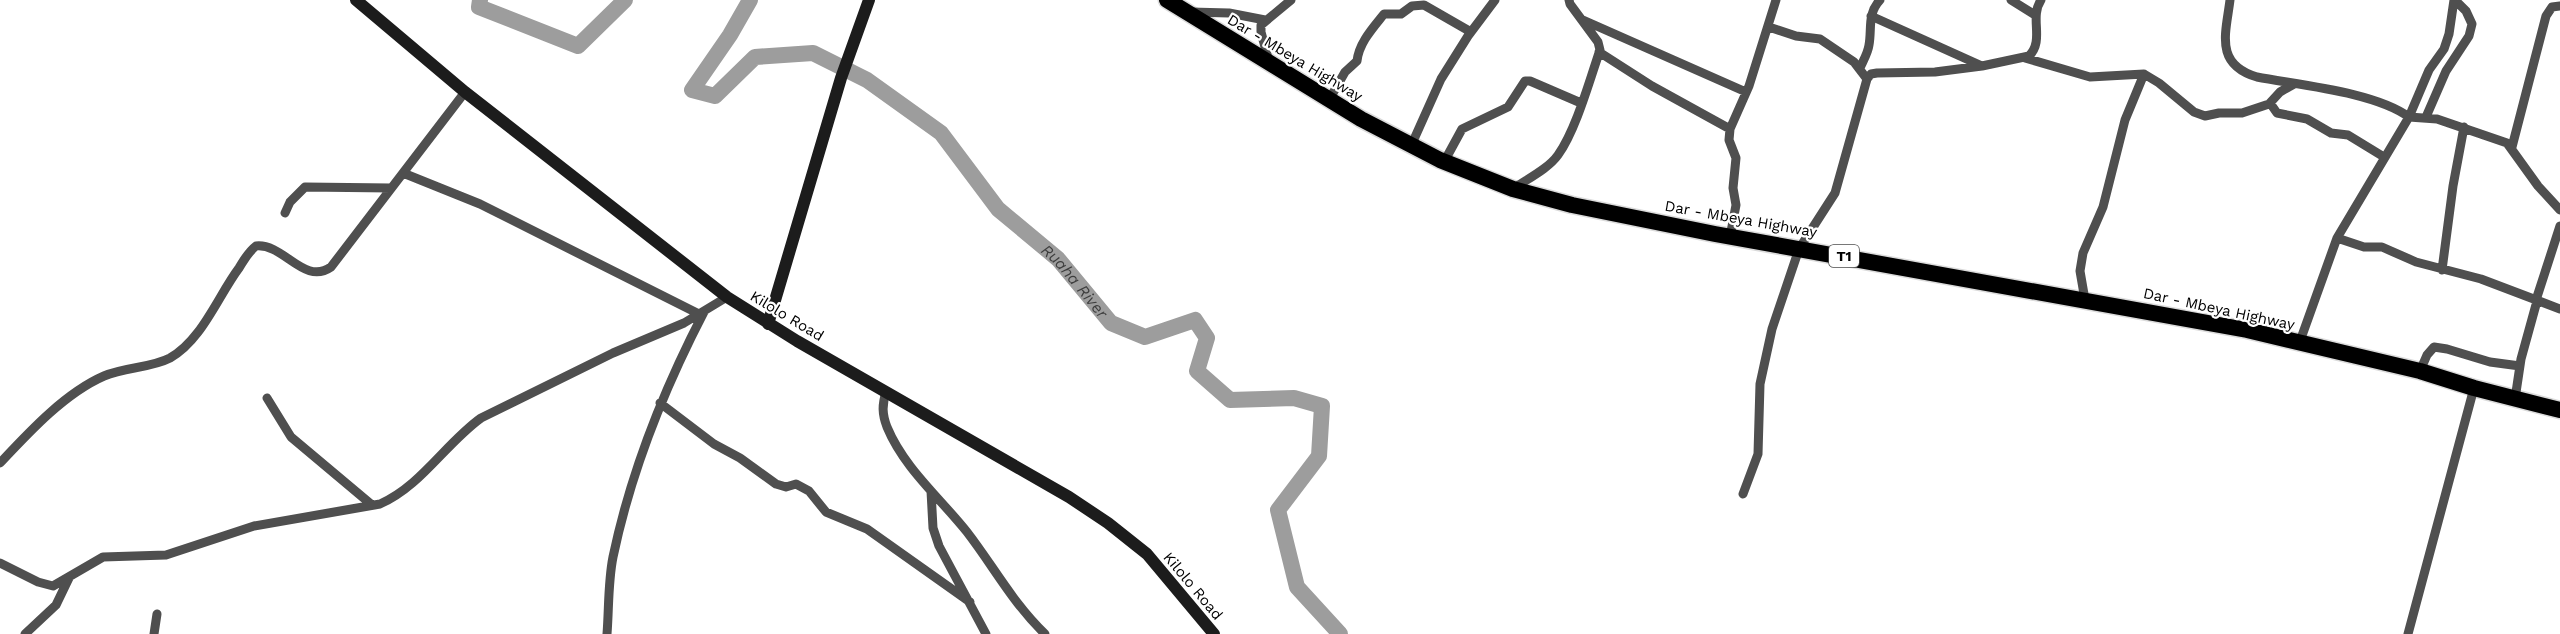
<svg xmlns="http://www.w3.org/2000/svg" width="2560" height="634" viewBox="0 0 2560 634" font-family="'Work Sans',sans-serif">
  <rect width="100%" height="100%" fill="#fff"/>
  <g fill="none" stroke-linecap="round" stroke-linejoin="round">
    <g stroke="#9d9d9d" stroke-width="16">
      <path d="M480,0L479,7L578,46L625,0"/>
      <path id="s1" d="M750,0L730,35L692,90L715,96L755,57L813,53L867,80L941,133L998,209L1058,259L1111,323L1145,337L1195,320L1207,338L1197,371L1230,400L1294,398L1322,406L1319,456L1278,510L1297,587L1340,634"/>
    </g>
    <defs>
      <path id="highway" d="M1167,0L1361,119L1440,160L1513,189L1572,205L1715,234L2247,330L2420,371L2474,388L2560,410"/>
    </defs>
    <use href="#highway" stroke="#dbdbdb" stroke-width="19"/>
    <path stroke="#4f4f4f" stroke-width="9" d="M2011,0L2035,15
      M2230,0C2226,33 2214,64 2257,77C2299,85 2375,92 2409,117L2429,70L2444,49L2449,34L2454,0
      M1191,12L1229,13L1265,20
      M1871,16L1982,66
      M1583,20L1746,92
      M1769,27L1796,36L1820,39L1854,62L1867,79
      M1599,52L1652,86L1730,129
      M2025,58L2090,77L2144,74L2159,83L2194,112L2205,116L2219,113H2242L2269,104L2280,92L2294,84
      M1269,62L1261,32V25L1291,0
      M1860,68C1863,61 1868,53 1869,45C1872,29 1867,14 1880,0
      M1329,100L1345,72L1357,61C1359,43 1372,29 1384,14H1401L1412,6L1424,5L1471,32
      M2270,103L2277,113L2307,119L2331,133L2348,135L2384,157
      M2426,117L2446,71L2469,36L2472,24L2466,11L2455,0
      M1411,146L1441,79L1468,36L1495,0
      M2512,147L2546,16L2552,7L2560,6
      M1444,162L1462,129L1508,107L1525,81H1530L1581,103
      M403,173L480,204L699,314
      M1513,189C1527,179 1548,169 1558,155C1576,130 1590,79 1600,50L1598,42L1570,4L1569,0
      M285,213L290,202L305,187L391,188
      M1730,237L1736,205L1733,188L1736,158L1729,140L1730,129L1749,86L1776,0
      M2337,238L2364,247H2382L2416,262L2481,279L2560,309
      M2442,270L2453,186L2464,127
      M2085,300L2080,271L2083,253L2103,207L2125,120L2144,74
      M2536,300L2560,226
      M2299,344L2337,238L2409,117L2437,119L2507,143L2538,186L2560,210
      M2420,371L2427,355L2434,347L2447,349L2490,362L2520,366
      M886,392C882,405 882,414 887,427C904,468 940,498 967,532C994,567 1012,602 1045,634
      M267,398L291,437L372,505
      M2515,399L2521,359L2537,301
      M660,403L714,444L740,458L776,484L786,487L796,484L809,491L826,512L867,529L970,602
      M0,463C29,432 65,393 104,376C125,367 151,368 170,358C202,340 218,296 239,268C244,260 248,252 256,246C284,243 304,286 331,267L465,92
      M931,491L933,528L939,546L986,634
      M1743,494L1758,454L1760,384L1772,329L1799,249L1835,193L1867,79L1871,74L1877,73L1935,72L1982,66L2029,56C2045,40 2029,18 2041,0
      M0,563L38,582L53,586L103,557L166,555L254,526L380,504C421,486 445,444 481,418L613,353L684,323L727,297
      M25,634L56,605L69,578
      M154,634L157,614
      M607,634C609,608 608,582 613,557C631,471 664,389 704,312
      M2408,634L2474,388"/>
    <path stroke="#1c1c1c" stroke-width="12" d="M356,0L465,92L727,297L797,341L1069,497L1108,523L1147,554L1214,634
      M768,324L841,78L869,0"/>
    <use href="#highway" stroke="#000" stroke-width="16"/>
  </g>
  <g text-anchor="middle" stroke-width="4.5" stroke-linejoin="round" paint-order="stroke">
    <rect fill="#fff" stroke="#4c4c4c" stroke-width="1.5" x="1829" y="245" width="30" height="22" rx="4.5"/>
    <g font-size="14" font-weight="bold" fill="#000">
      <text x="1844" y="261">T1</text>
    </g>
    <g font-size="15" fill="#000" stroke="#fff">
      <text transform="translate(1295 58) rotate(31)" y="5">Dar - Mbeya Highway</text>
      <text transform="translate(1741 219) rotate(10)" y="5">Dar - Mbeya Highway</text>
      <text transform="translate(2219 309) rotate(12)" y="5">Dar - Mbeya Highway</text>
      <text transform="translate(787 316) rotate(31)" y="5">Kilolo Road</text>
      <text transform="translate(1193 586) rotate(50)" y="5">Kilolo Road</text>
    </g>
    <g font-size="16" font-style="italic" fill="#3e3e3e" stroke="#fff">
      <text dy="6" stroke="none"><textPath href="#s1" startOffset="597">Ruaha River</textPath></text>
    </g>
  </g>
</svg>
